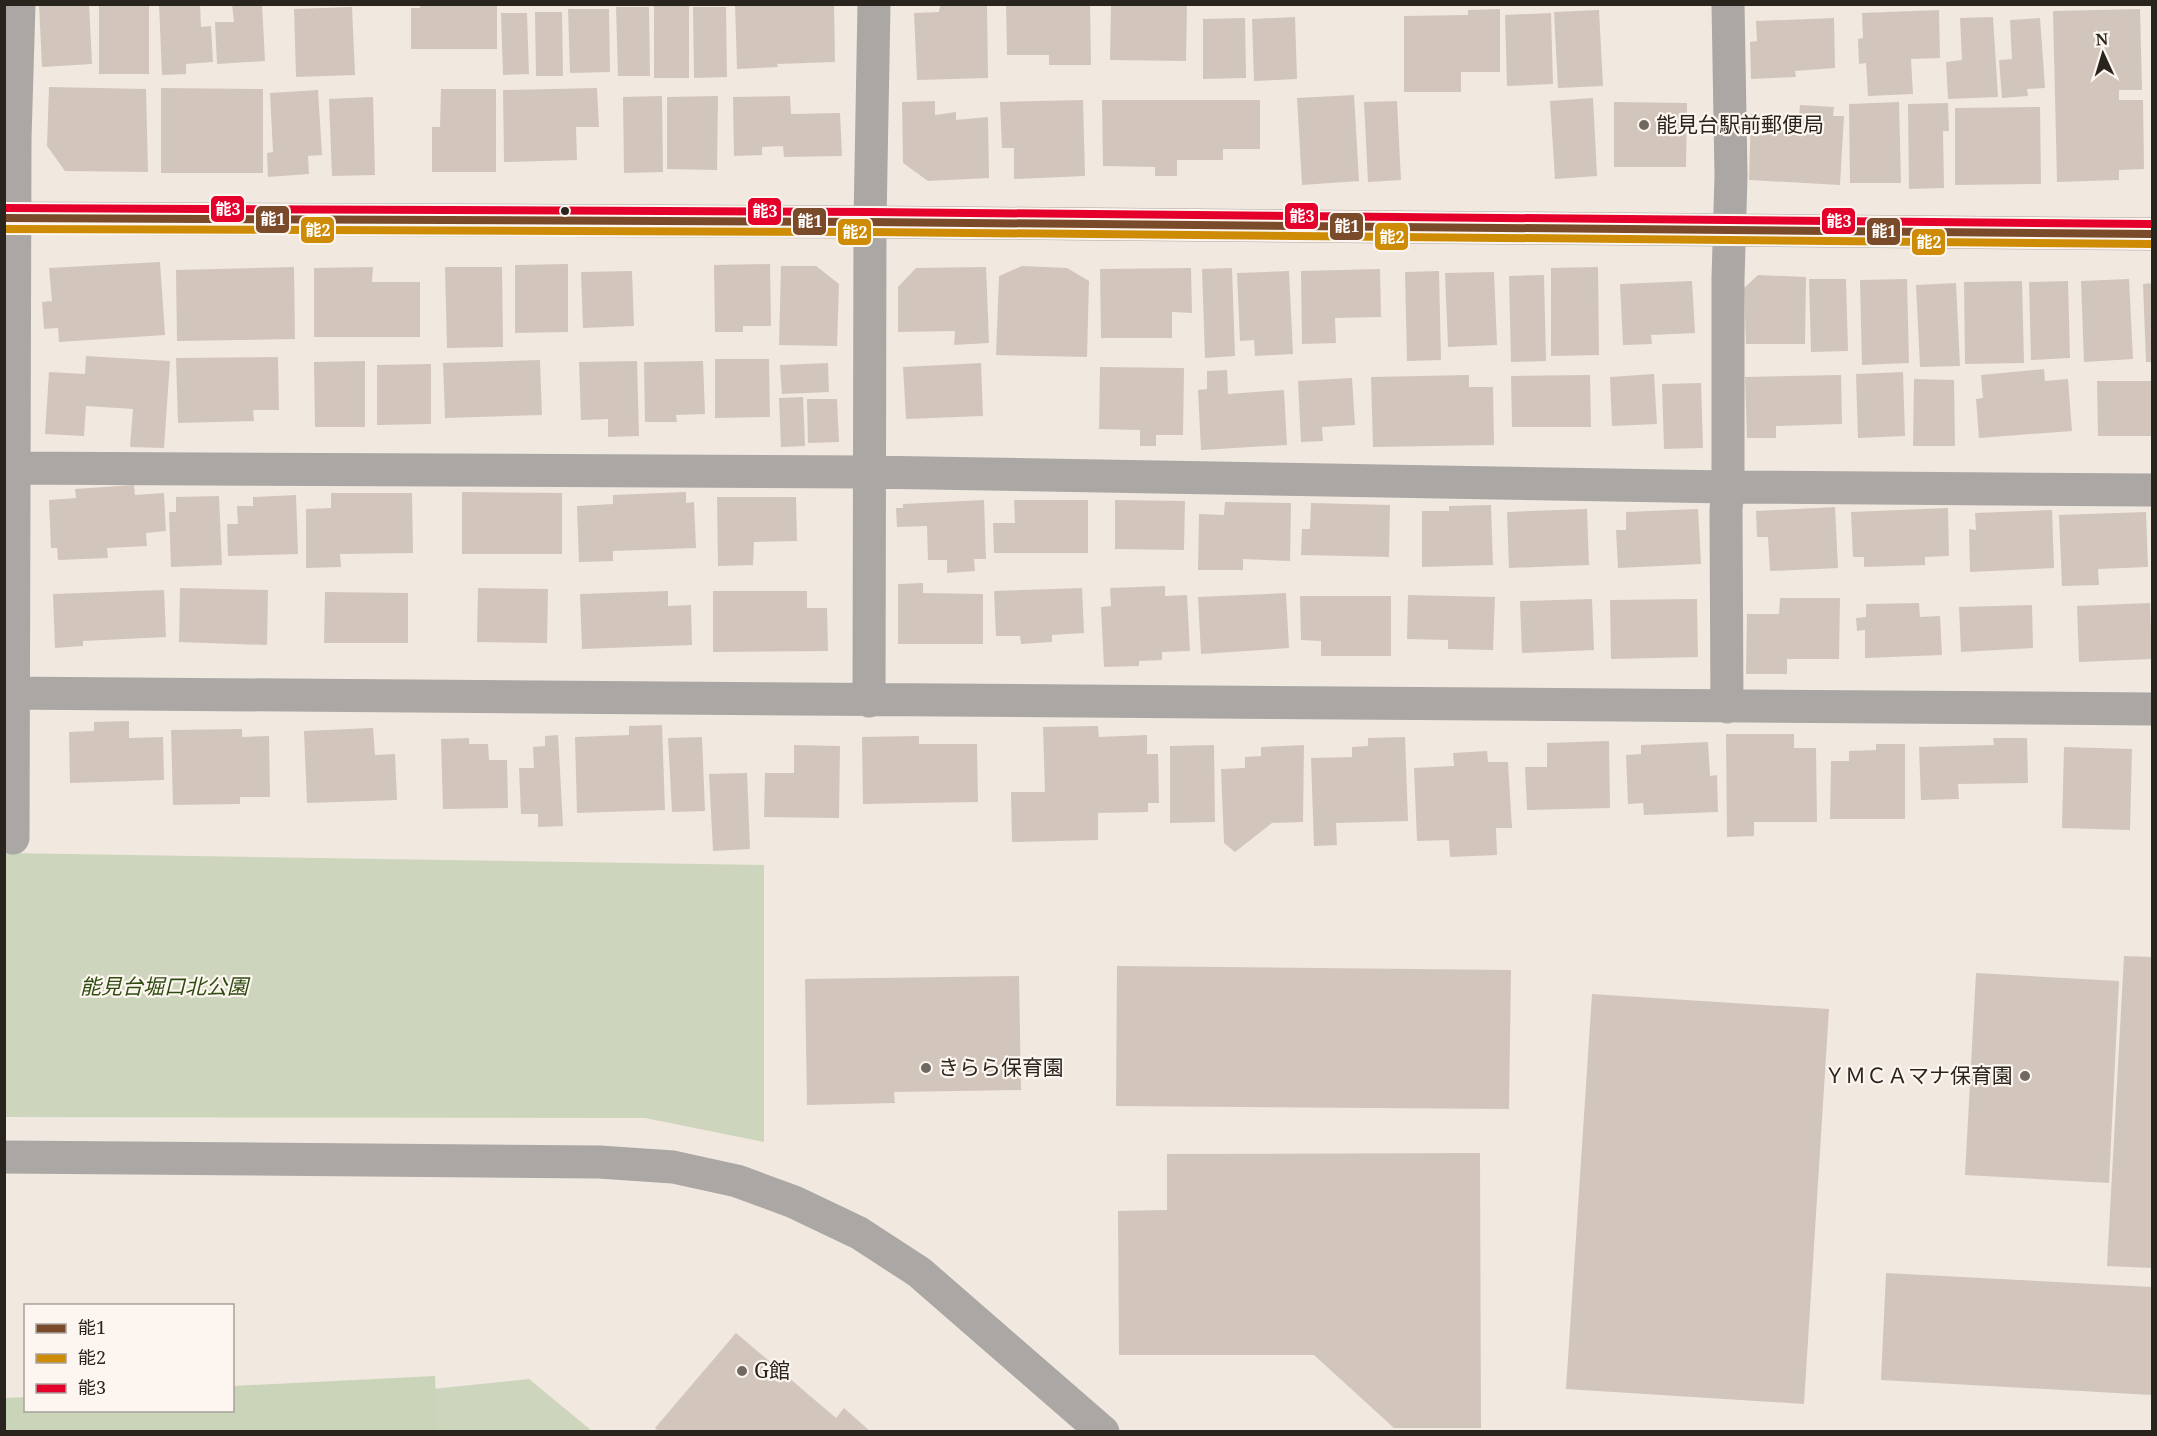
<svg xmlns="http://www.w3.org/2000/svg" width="2157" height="1436" viewBox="0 0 2157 1436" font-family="'Noto Serif','Noto Sans JP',serif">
  <rect width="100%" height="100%" fill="#f1e8df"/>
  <path fill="#cdd5bc" d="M5,853L764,865V1142L645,1118L5,1117Z
    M529,1379L592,1431L310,1432L335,1399Z"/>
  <path fill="#cad4b9" d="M435,1376L437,1431H5V1398L25,1397L26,1410H232L233,1386Z"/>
  <path fill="#d2c6bc" d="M39,4H89L92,64L42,67Z
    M99,4H149V74H99Z
    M159,4H200L201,27L211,26L213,62L186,64V74L162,75Z
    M232,4H262L265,61L217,64L215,22H234Z
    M420,4H497V49H411V8H420Z
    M735,4L834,5L835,62L777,64L778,67L737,69Z
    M1006,4H1090L1091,65H1049V55H1007Z
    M1111,4H1187L1186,61L1110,60Z
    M987,5L988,78L917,80L914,13L939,12L940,6Z
    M654,6H689V78H654Z
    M352,7L355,75L296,77L294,9Z
    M616,7H649L650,76H618Z
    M693,7H726L727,77L694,78Z
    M568,9H609L610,72L570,73Z
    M1500,9V72H1461V92H1404V16L1468,15V10Z
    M2140,9L2142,90H2119V100H2143L2144,169L2119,170V180L2057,182L2053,11Z
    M1599,10L1603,86L1558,88L1554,12Z
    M1939,10L1940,58L1911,59L1913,94L1868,96L1866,63L1859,64L1858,39L1863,38L1862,13Z
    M535,12H562L563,76H536Z
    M501,13H527L529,74L503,75Z
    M1551,13L1553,84L1507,86L1505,15Z
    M1295,17L1297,79L1254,81L1252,19Z
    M1993,17L1998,97L1948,99L1946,62L1962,60L1960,18Z
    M1245,18L1246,78L1203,79V19Z
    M1834,18L1835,68L1795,71L1796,77L1751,79L1750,42L1757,41L1756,21Z
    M2040,18L2045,88L2027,89L2028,96L2002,98L1999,60L2012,59L2010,20Z
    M49,87L146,89L148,172L65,171L47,146Z
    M161,88L263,89V173H161Z
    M597,88L599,127H576L577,160L504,162L503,90Z
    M441,89H496V172H432V127H440Z
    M318,90L322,155L308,156L309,174L268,177L267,153L273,152L270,93Z
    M1354,95L1359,181L1302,185L1297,98Z
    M662,96L663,172L624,173L623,97Z
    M718,96L717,170L667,169V97Z
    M790,96L791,114L840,113L842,156L784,157L783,146L762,147V155L734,156L733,97Z
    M373,97L375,175L332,176L329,99Z
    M1593,98L1597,176L1555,179L1550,101Z
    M1083,100L1085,176L1014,179V148H1002L1000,102Z
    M1102,100H1260V149H1223V160H1177V176H1155V167L1103,166Z
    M935,101V115L956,112V120L988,117L989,178L928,181L903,163L902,102Z
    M1397,101L1401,180L1368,182L1364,102Z
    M1614,102L1687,103L1686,167H1614Z
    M1899,102L1901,183H1850L1849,104Z
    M1948,103L1949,131H1943L1944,188L1909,189L1908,104Z
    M1800,105L1834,107L1833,116H1844L1840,185L1749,180L1751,114L1799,116Z
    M2040,107L2041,184L1955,185V108Z
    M160,262L165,335L59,342L58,328L44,329L42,302L52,301L49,268Z
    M568,264V332L515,333V265Z
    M770,264L771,326H743V332H715L714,265Z
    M781,266H816L839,284L837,346L779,345Z
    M1022,266L1067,268L1089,281L1087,357L996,355L999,276Z
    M294,267L295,339L177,341L176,270Z
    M373,267L372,282H420V337H314V268Z
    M445,267H502L503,347L447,348Z
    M986,267L989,343L954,345L955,331L898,332V287L916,268Z
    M1598,267L1599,355L1551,356V268Z
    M1191,268L1192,313L1172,312V338H1101L1100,269Z
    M1232,268L1235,356L1205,358L1202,269Z
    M1380,269L1381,317L1335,318L1336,343L1302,344L1301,271Z
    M632,271L634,326L583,328L581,272Z
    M1289,271L1293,354L1255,356L1254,340L1240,341L1237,273Z
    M1439,271L1441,360L1407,361L1405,272Z
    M1494,272L1497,345L1448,347L1445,273Z
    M1544,275L1546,361L1511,362L1509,276Z
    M1758,275L1806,277L1805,344H1746L1744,288Z
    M1809,279H1846L1848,351L1811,352Z
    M1907,279L1909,363L1862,365L1860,280Z
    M2129,279L2133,359L2084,362L2081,281Z
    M1692,281L1695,333L1651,335L1652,344L1623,345L1620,284Z
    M2022,281L2024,363L1965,364L1964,282Z
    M2068,281L2070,358L2031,360L2029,282Z
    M1956,283L1960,366L1920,367L1916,285Z
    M2152,283V362H2146L2143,284Z
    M86,356L170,361L164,448L130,447L133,409L86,406L84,436L45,434L49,372L85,374Z
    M278,357L279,410H253L254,421L178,423L176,358Z
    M715,359H769L770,417L715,418Z
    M540,360L542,415L445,418L443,363Z
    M365,361V427H315L314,362Z
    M637,361L639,436L608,437V419L581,420L579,362Z
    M703,361L705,414L676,415L677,422H645L644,362Z
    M828,363L829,392L782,394L780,365Z
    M981,363L983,416L906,419L903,367Z
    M431,364V424L377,425V365Z
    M1100,367L1184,368L1183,435H1156V446H1140V430L1099,429Z
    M2044,369L2045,381L2068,379L2072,431L1979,438L1976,399L1983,398L1981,375Z
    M1227,370L1228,394L1284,390L1287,445L1201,450L1198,390L1207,389V371Z
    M1903,372L1905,436L1858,438L1856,374Z
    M1654,374L1657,424L1612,426L1610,377Z
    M1469,375V387H1493L1494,445L1373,447L1371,377Z
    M1590,375L1591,427H1512L1511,376Z
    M1841,375L1842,424L1776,426V438H1747L1745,377Z
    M1352,378L1355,425L1322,427L1323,441L1301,442L1298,381Z
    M1914,379L1954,380L1955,446H1913Z
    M2097,381H2152V436H2098Z
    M1701,383L1703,448L1664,449L1662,384Z
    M803,397L805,446L781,447L779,398Z
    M807,399H837L839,442L808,443Z
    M134,485L135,495L164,493L166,531L146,533L147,546L107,548L108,558L58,560L57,548H51L49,500L76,498L75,489Z
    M462,492L562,493V554H462Z
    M686,492V503L694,502L696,548L613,551V561L579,562L577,506L613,504V495Z
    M331,493H412L413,553L340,554L341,567L306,568V509L331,508Z
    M296,495L298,554L228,556L227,524H238L237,506H253V497Z
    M219,496L222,565L171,567L169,512H176V497Z
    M717,497H796L797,541L754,542L753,565L718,566Z
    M984,500L986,559H974L975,571L947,573V560H928L927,526L897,527L896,508H903V504Z
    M1014,500H1088V553H994L993,523H1015Z
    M1115,500L1185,501L1184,550L1115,549Z
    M1225,502L1291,503L1290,561L1243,559V570H1198L1199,514L1224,515Z
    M1311,503L1390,505L1389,557L1301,555L1302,529H1310Z
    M1491,505L1493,565L1422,567V511H1449V506Z
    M1835,507L1838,568L1770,571L1768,537H1757L1756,511Z
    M1948,508L1949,556L1925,557V565L1864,567V557H1853L1851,512Z
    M1587,509L1589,565L1509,568L1507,512Z
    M1698,509L1701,564L1618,568L1616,530H1626V512Z
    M2052,510L2054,568L1970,572L1969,529L1976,530L1975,513Z
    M2146,512L2148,567L2098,569L2099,585L2062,586L2059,515Z
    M923,583V593L983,594V644H898V584Z
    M1165,586V596L1187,595L1190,651L1162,652V660L1139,661V666L1104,667L1101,607L1111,606L1110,588Z
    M180,588L268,590L267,645L179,642Z
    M478,588L548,589L547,643L477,642Z
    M1082,588L1084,633L1052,635V642L1021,644L1020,636H996L994,591Z
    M164,590L166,637L83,641V646L55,648L53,594Z
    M668,591V606L691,605L692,645L582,649L580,594Z
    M713,591H807V608H827L828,651L713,652Z
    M325,592L408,593V643H324Z
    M1286,593L1289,648L1201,654L1198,597Z
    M1408,595L1495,597L1493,650L1448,649V640L1407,639Z
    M1300,596H1391V656H1321V641L1301,640Z
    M1780,598H1840L1839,659H1787V674H1746L1747,614H1779Z
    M1592,599L1594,650L1522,653L1520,601Z
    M1697,599L1698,657L1611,659L1610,600Z
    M1919,603L1920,617L1940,616L1942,655L1865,658V630L1857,631L1856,618L1866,617V604Z
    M2150,603L2152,659L2079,662L2077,606Z
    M2032,605L2033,648L1961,652L1959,607Z
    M129,721V738L163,737L164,780L70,783L69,732L94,731V722Z
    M662,725L665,810L577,813L575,737L629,735V726Z
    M1098,726L1099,737L1147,735V754H1158L1159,803H1148V812L1098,813V840L1012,842L1011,792H1045L1043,727Z
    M373,728L375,755L395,754L397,800L307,803L304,731Z
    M242,729V737L269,736L270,797H240V804L173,805L171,730Z
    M1726,734H1794V748H1816L1817,822H1754V836L1727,837Z
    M558,735L563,826L538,827V814H521L519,768H534L533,747L545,746V736Z
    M919,736V744H977L978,802L863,804L862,737Z
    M702,737L705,811L672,812L668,738Z
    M1405,737L1408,821L1336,823L1337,845L1314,846L1311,758L1352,757V747L1368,746V738Z
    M469,738V744H488L489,760H507L508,808L443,809L441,739Z
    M1993,738H2027L2028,783L1958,784L1959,799L1921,800L1919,747L1994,745Z
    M1609,741L1610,808L1527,810L1525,767H1547V743Z
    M1708,742L1710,776L1717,775L1718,812L1644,815L1643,803L1628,804L1626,755L1641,754V745Z
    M1876,744H1905V819H1830L1831,761H1849V751L1876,750Z
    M794,745L840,746L839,818L764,817L765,773H794Z
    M1214,745L1215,822L1170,823V746Z
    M1304,745L1303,822L1272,823L1235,852L1224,843L1221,769L1245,768V757L1261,756V747Z
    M2064,747L2132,749L2130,830L2062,828Z
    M1487,751L1488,762H1508L1512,828H1496L1497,855L1450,857L1449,840L1417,841L1414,768L1454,766L1453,753Z
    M747,773L750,849L713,851L709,774Z
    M2124,956L2152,957V1268L2107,1266Z
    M1117,966L1511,970L1509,1109L1116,1106Z
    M1976,973L2119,981L2109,1183L1965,1175Z
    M1019,976L1021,1090L894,1092L895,1103L807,1105L805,979Z
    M1592,994L1829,1009L1804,1404L1566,1389Z
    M1480,1153L1481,1428H1394L1314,1355H1119L1118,1211L1167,1210V1154Z
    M1886,1273L2152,1287V1395L1881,1380Z
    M736,1333L836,1418L844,1408L871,1432H659L655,1428Z"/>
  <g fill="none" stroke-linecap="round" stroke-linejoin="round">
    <path stroke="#aaa7a4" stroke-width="33" d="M4,218L870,222L2152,234
      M4,468L869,472L1728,487L2152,490
      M4,693L2152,709
      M869,701L870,222L874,4
      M1727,707L1726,510L1728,487V279L1731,176L1728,4
      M13,838L15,138L19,4
      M4,1157L599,1162L673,1167L737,1181L794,1202L859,1233L919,1272L1103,1432"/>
    <defs>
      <path id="bus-1" d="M4,218L870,222L2152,234"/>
      <path id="bus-2" d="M4,229L870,232L2152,244"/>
      <path id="bus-3" d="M4,208L870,212L2152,224"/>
    </defs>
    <use href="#bus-1" stroke="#fdf6f0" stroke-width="12"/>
    <use href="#bus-2" stroke="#fdf6f0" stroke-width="12"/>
    <use href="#bus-3" stroke="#fdf6f0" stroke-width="12"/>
    <use href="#bus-1" stroke="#7a4b2a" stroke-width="8"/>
    <use href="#bus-2" stroke="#ce8c06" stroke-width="8"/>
    <use href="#bus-3" stroke="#e4002b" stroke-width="8"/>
  </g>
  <g fill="#706962" stroke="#fdf6f0" stroke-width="2">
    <circle cx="1644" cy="125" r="6"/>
    <circle cx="926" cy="1068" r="6"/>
    <circle cx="2025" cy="1076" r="6"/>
    <circle cx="742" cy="1371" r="6"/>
  </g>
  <circle fill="#2a241e" stroke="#fdf6f0" stroke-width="2" cx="565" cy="211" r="5"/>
  <g text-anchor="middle" stroke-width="4.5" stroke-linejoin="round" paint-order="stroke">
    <g font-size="21" fill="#2a241e" stroke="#fdf6f0" text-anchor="start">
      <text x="1656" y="132">能見台駅前郵便局</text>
      <text x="938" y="1075">きらら保育園</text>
      <text x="2013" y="1083" text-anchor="end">ＹＭＣＡマナ保育園</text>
      <text x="754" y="1378">G館</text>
    </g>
    <g font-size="21" font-style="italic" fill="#2e4c10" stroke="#fdf6f0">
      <text x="164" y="994">能見台堀口北公園</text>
    </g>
  </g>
  <g stroke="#fdf6f0" stroke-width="2">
    <rect x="210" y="195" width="35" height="28" rx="6" fill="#e4002b"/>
    <rect x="747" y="197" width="35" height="29" rx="6" fill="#e4002b"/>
    <rect x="1284" y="202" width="35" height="28" rx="6" fill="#e4002b"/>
    <rect x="255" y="205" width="35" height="29" rx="6" fill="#7a4b2a"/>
    <rect x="1821" y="207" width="35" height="28" rx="6" fill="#e4002b"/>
    <rect x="792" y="207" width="35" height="29" rx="6" fill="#7a4b2a"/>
    <rect x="1329" y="212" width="35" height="29" rx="6" fill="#7a4b2a"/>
    <rect x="300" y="216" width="35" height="28" rx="6" fill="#ce8c06"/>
    <rect x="1866" y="217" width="35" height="29" rx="6" fill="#7a4b2a"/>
    <rect x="837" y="218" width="35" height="28" rx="6" fill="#ce8c06"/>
    <rect x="1374" y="222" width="35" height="29" rx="6" fill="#ce8c06"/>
    <rect x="1911" y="228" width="35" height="28" rx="6" fill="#ce8c06"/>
  </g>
  <g font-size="16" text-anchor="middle" font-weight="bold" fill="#fff">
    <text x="228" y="215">能3</text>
    <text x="765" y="217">能3</text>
    <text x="1302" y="222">能3</text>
    <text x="273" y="225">能1</text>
    <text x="1839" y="227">能3</text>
    <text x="810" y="227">能1</text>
    <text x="1347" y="232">能1</text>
    <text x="318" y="236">能2</text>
    <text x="1884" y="237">能1</text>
    <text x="855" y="238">能2</text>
    <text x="1392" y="243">能2</text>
    <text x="1929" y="248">能2</text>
  </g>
  <rect width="2157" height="1436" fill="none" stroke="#2a241e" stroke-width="12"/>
  <rect x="24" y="1304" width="210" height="108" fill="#fdf6f0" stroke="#a9a29c" stroke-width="1.5"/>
  <rect x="36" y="1324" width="30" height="9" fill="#7a4b2a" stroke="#a9a29c" stroke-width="1.5"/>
  <text x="78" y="1334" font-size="18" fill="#2a241e">能1</text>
  <rect x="36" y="1354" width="30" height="9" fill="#ce8c06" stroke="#a9a29c" stroke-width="1.5"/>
  <text x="78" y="1364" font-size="18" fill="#2a241e">能2</text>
  <rect x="36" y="1384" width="30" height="9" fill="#e4002b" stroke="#a9a29c" stroke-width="1.5"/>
  <text x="78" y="1394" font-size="18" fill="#2a241e">能3</text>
  <g transform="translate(2103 54) rotate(356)" stroke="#fdf6f0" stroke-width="4.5" paint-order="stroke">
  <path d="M0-4.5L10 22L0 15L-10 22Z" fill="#2a241e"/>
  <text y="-9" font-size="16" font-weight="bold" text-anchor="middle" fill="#2a241e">N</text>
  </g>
</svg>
